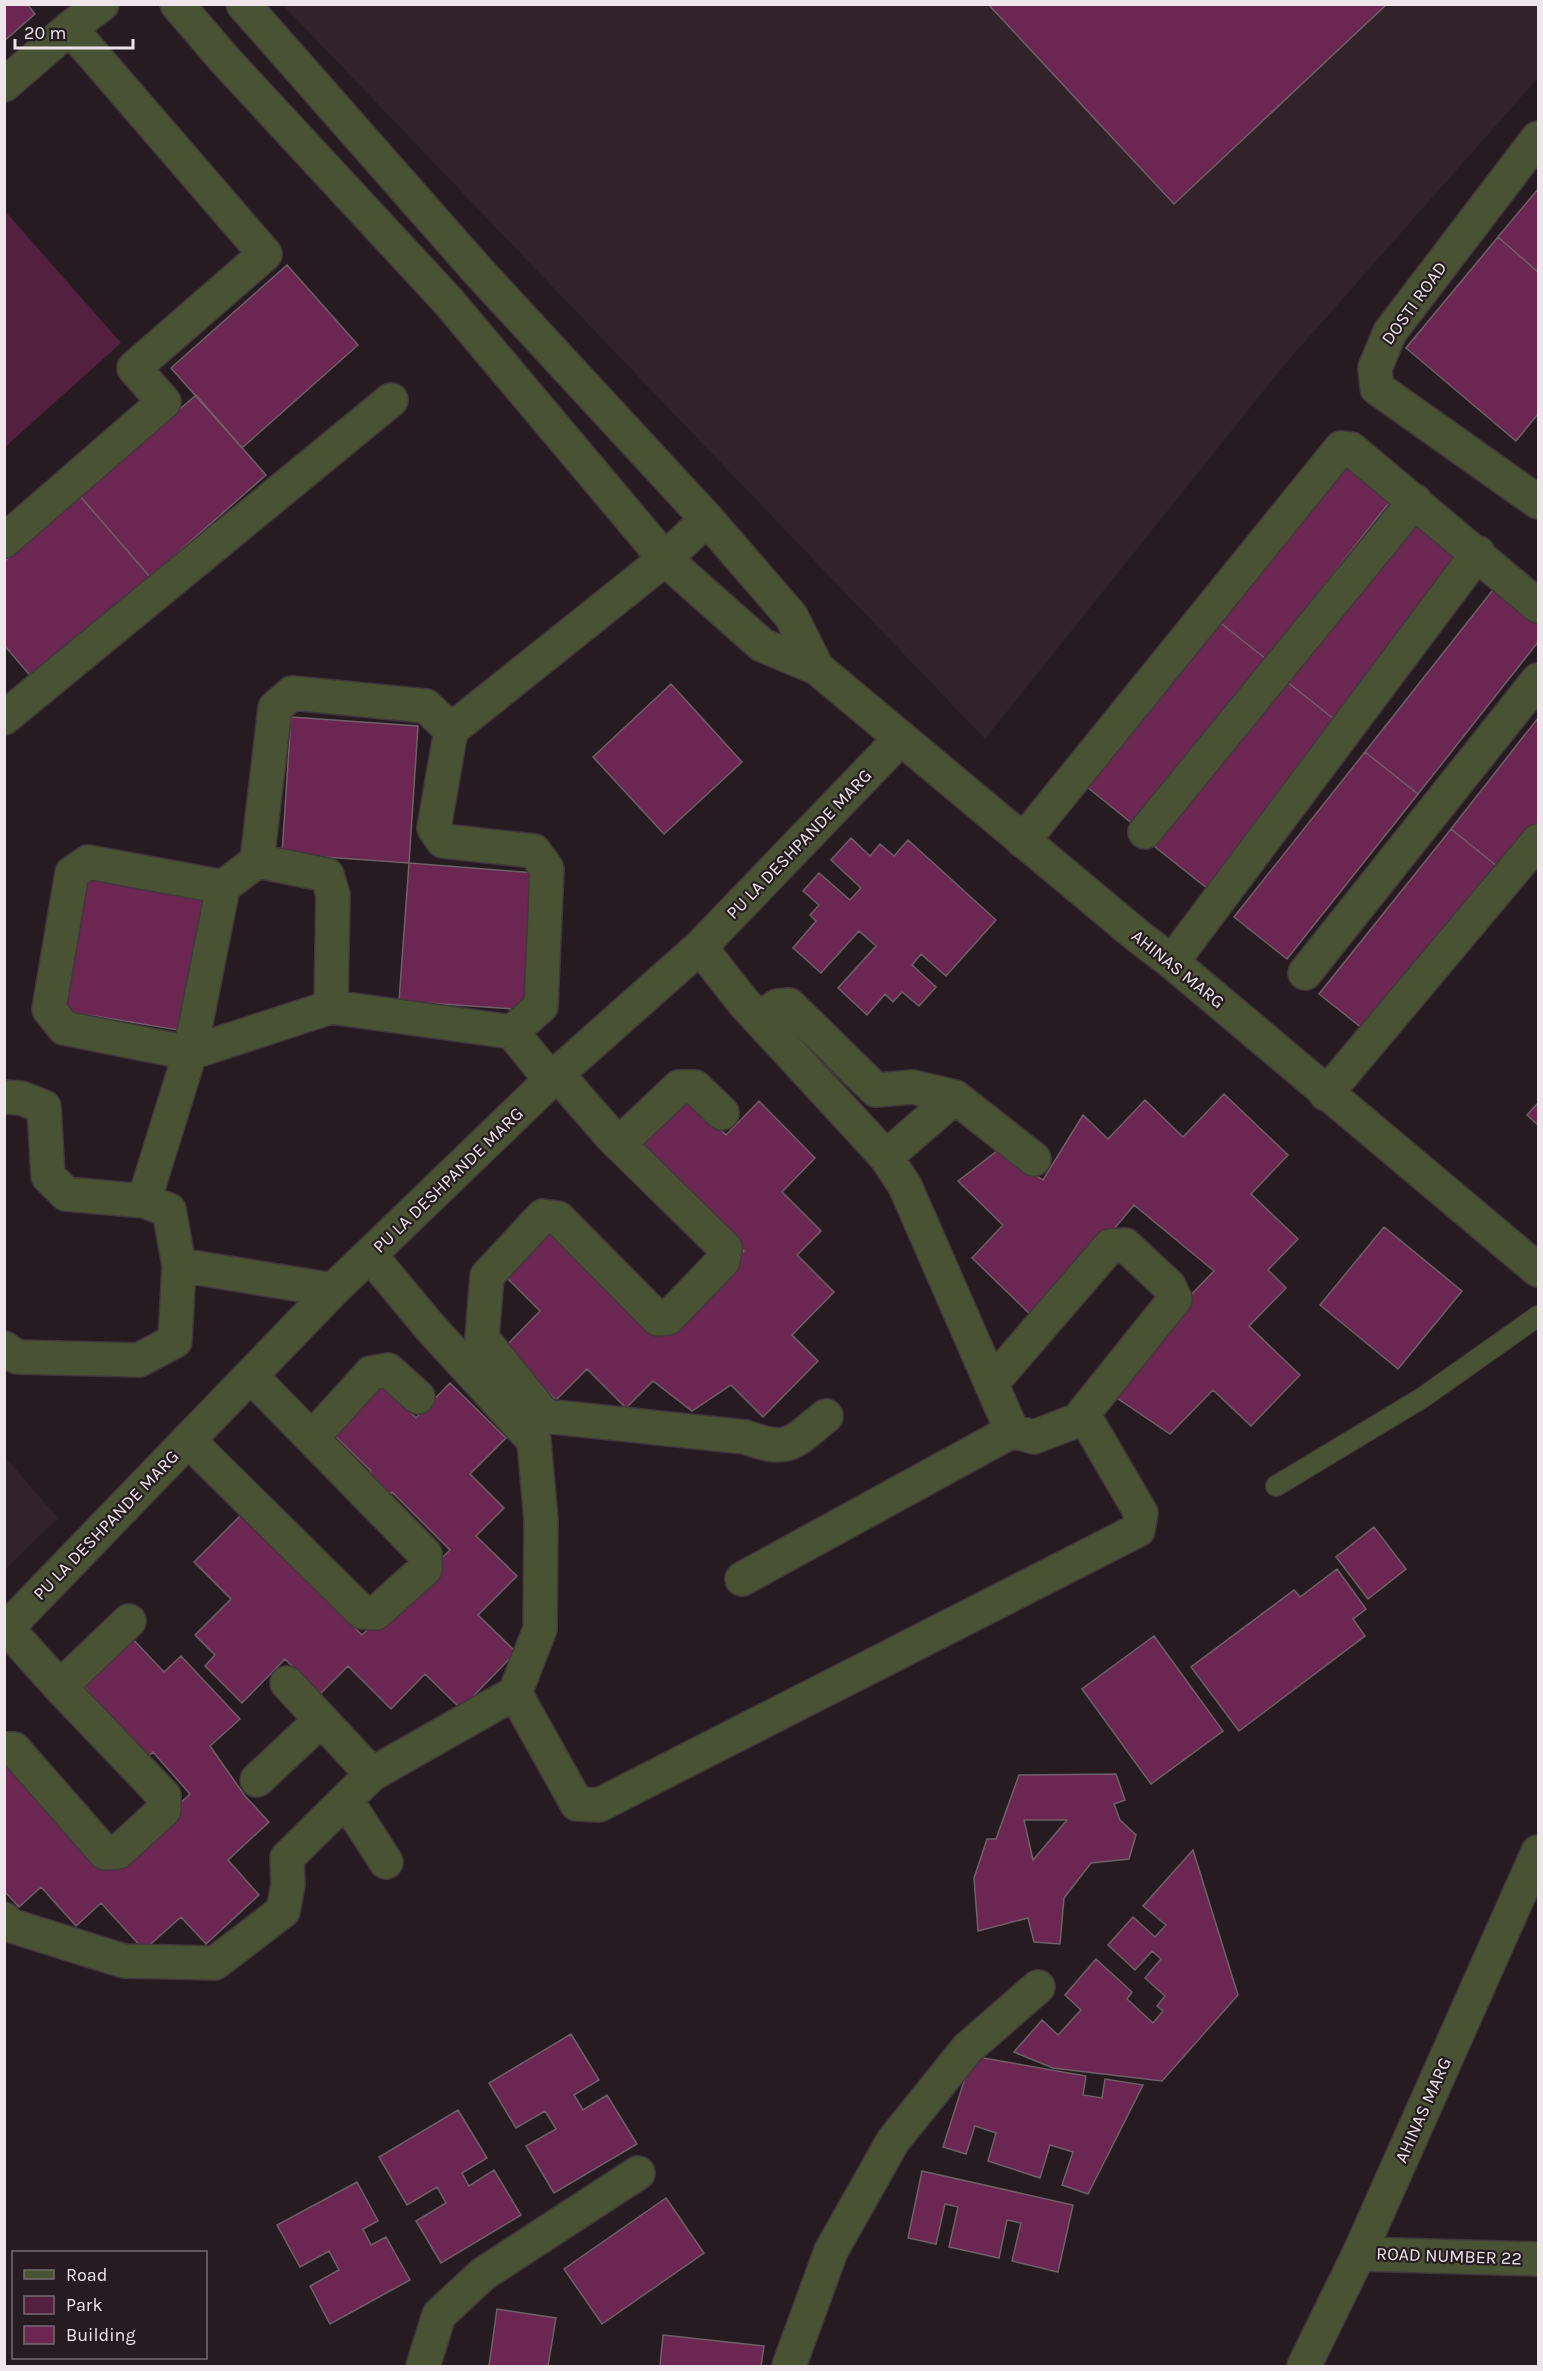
<svg xmlns="http://www.w3.org/2000/svg" width="1543" height="2371" viewBox="0 0 1543 2371" font-family="Karla,sans-serif">
  <rect width="100%" height="100%" fill="#251b20"/>
  <path fill="#32232b" d="M283,5H1538V78L1285,364L985,739Z
    M5,1457L58,1518L5,1570H4Z"/>
  <path fill="#53203f" d="M5,211L121,343L5,447H4Z"/>
  <path fill="#6b2652" stroke="#6e6168" stroke-width="1.5" fill-rule="evenodd" d="M4,4H27L35,14L4,41Z
    M988,4H1387L1174,204Z
    M1538,189V272L1498,237Z
    M1498,237L1538,272V414L1516,441L1406,348Z
    M287,265L358,345L242,448L171,368Z
    M196,395L266,475L150,577L80,496Z
    M1344,452L1396,494L1266,659L1213,617Z
    M80,496L150,577L34,680L4,645V562Z
    M1417,516L1470,558L1339,723L1286,681Z
    M1496,586L1538,620V642L1418,794L1365,752Z
    M1213,617L1266,659L1134,825L1082,783Z
    M1286,681L1339,723L1208,889L1155,847Z
    M671,684L742,762L664,834L593,757Z
    M291,717L418,726L409,863L282,854Z
    M1538,718V826L1503,871L1451,829Z
    M1365,752L1418,794L1287,959L1234,917Z
    M1451,829L1503,871L1372,1036L1319,994Z
    M851,838L870,856L880,844L894,856L908,840L996,920L946,976L921,954L912,965L936,987L919,1006L902,992L893,1002L885,994L867,1015L838,988L876,946L859,931L821,973L793,948L816,921L810,915L819,905L803,891L819,873L850,900L861,888L831,860Z
    M409,863L535,873L526,1010L399,1001Z
    M81,875L213,897L190,1032L59,1010Z
    M683,1093L726,1135L759,1101L815,1158L782,1192L821,1231L797,1255L834,1292L792,1335L818,1361L763,1417L731,1385L692,1411L653,1381L626,1408L587,1369L556,1400L504,1348L540,1311L504,1275L553,1225L661,1333L744,1251L635,1142Z
    M1224,1094L1288,1155L1251,1194L1298,1239L1268,1270L1286,1288L1249,1326L1300,1375L1251,1426L1213,1390L1170,1434L1114,1396L1157,1330L1214,1271L1134,1205L1073,1278L1034,1318L972,1258L1003,1225L958,1181L997,1151L1043,1180L1083,1115L1108,1139L1145,1100L1183,1137Z
    M1538,1103V1125L1527,1115Z
    M1384,1227L1462,1291L1398,1369L1320,1305Z
    M378,1380L416,1418L450,1383L506,1438L470,1474L504,1508L476,1536L517,1576L478,1615L516,1652L461,1709L425,1674L391,1709L348,1666L320,1694L285,1659L242,1703L205,1666L215,1655L195,1635L231,1599L194,1562L241,1515L362,1635L450,1550L392,1492L384,1500L363,1479L371,1471L329,1430Z
    M1374,1527L1406,1569L1368,1599L1336,1557Z
    M1337,1569L1366,1609L1353,1619L1365,1636L1239,1731L1191,1667L1294,1590L1300,1597Z
    M130,1636L164,1672L181,1656L240,1719L210,1746L245,1796L269,1822L228,1860L259,1895L206,1944L181,1917L144,1950L101,1903L76,1926L41,1887L19,1907L4,1891V1759L109,1870L190,1794L153,1752L144,1760L116,1722L80,1682Z
    M1154,1636L1223,1731L1151,1784L1082,1689Z
    M1116,1774L1125,1800L1114,1804L1120,1820L1136,1835L1129,1859L1091,1863L1064,1898L1060,1944L1034,1942L1028,1918L978,1931L974,1878L987,1839H996L1019,1775ZM1024,1820H1067L1033,1860Z
    M1193,1850L1238,1995L1162,2081L1053,2068L1014,2052L1042,2020L1058,2035L1081,2010L1065,1995L1096,1959L1132,1992L1127,1999L1153,2023L1163,2011L1157,2006L1165,1996L1145,1978L1161,1959L1152,1951L1135,1970L1108,1945L1133,1917L1155,1937L1166,1925L1143,1906Z
    M571,2034L599,2080L574,2095L583,2110L607,2095L637,2144L554,2193L526,2146L556,2129L545,2111L516,2128L489,2083Z
    M972,2056L1086,2076L1083,2095L1102,2098L1105,2079L1143,2085L1088,2194L1062,2185L1073,2152L1050,2145L1040,2178L988,2161L996,2133L975,2126L966,2154L943,2147Z
    M458,2110L487,2158L462,2173L469,2186L494,2170L521,2215L441,2263L416,2221L446,2203L437,2187L407,2205L379,2157Z
    M922,2171L1073,2205L1058,2272L1012,2261L1021,2223L1007,2220L999,2258L949,2247L958,2207L945,2204L936,2244L908,2238Z
    M357,2182L378,2221L363,2229L371,2245L386,2237L410,2280L330,2324L310,2286L339,2270L329,2251L300,2267L277,2225Z
    M666,2198L704,2253L602,2324L564,2269Z
    M497,2309L556,2318L548,2366H489Z
    M663,2335L764,2346L761,2366H660Z"/>
  <g fill="none" stroke-linecap="round" stroke-linejoin="round">
    <defs>
      <path id="service" d="M1276,1486L1422,1398L1538,1316"/>
      <path id="minor" d="M4,85L70,28L102,4
        M1538,138L1390,332L1375,368L1377,388L1538,502
        M4,541L164,402L134,368L265,254L70,28
        M4,718L391,400
        M451,730L665,559L707,519
        M1145,832L1415,501
        M1023,841L1341,448L1351,449L1538,606
        M223,887L88,862L72,873L49,1009L64,1028L190,1053L223,887L257,861
        M700,947L744,1003L886,1157L905,1186L1012,1431L742,1579
        M1172,962L1478,553
        M1305,973L1538,680
        M760,1019L777,1006L789,1005L876,1090L913,1087L955,1097L1034,1159
        M512,1032L551,1080
        M557,1074L612,1137L725,1248L723,1261L668,1318L658,1319L558,1218L543,1216L487,1276L482,1338L545,1416L745,1437C790,1453 791,1444 826,1416
        M1326,1094L1538,841
        M4,1097L21,1098L44,1107L48,1176L66,1194L144,1201L169,1210L179,1265L175,1341L139,1360L17,1357L4,1348
        M619,1144L679,1087H695L722,1113
        M886,1157L955,1097
        M144,1201L190,1053L331,1007L333,895L327,875L257,861L275,708L292,693L426,706L451,730L434,828L443,841L534,851L547,869L541,1006L512,1032L331,1007
        M370,1255L429,1326L534,1441L541,1520L540,1629L515,1693
        M179,1265L333,1290
        M991,1384L1110,1246L1125,1245L1169,1286L1175,1299L1078,1420
        M312,1438L371,1373L388,1370L418,1397
        M188,1440L362,1612L376,1613L425,1569V1554L251,1376
        M7,1628L60,1687
        M287,1683L372,1774
        M4,1749H14L105,1853L118,1852L164,1810V1796L60,1687L129,1621
        M257,1780L321,1720
        M346,1800L386,1862
        M4,1919L9,1925L124,1961L215,1963L283,1911L288,1885L287,1858L372,1774L515,1693L577,1804L599,1805L1138,1530L1141,1513L1089,1424L1078,1420L1034,1437L1012,1431
        M1359,2254L1538,2259
        M423,2366L439,2315L483,2274L638,2173
        M789,2366L831,2251L893,2141L967,2049L1038,1987"/>
      <path id="tertiary" d="M177,4L224,59L448,301L665,559L762,645L817,668L1139,937L1172,962L1538,1270
        M243,4L478,271L707,519L791,616L817,668
        M4,1631L333,1290L557,1074L700,947L901,738
        M1304,2366L1359,2254L1538,1852"/>
    </defs>
    <use href="#service" stroke="#41373c" stroke-width="22"/>
    <use href="#minor" stroke="#41373c" stroke-width="36"/>
    <use href="#tertiary" stroke="#41373c" stroke-width="36"/>
    <use href="#service" stroke="#495333" stroke-width="20"/>
    <use href="#minor" stroke="#495333" stroke-width="33"/>
    <use href="#tertiary" stroke="#495333" stroke-width="33"/>
  </g>
  <g text-anchor="middle" stroke-width="4.5" stroke-linejoin="round" paint-order="stroke">
    <g font-size="18" fill="#eee6ea" stroke="#251b20">
      <text transform="translate(1414 303) rotate(-54)" y="6">DOSTI ROAD</text>
      <text transform="translate(799 844) rotate(-46)" y="6">PU LA DESHPANDE MARG</text>
      <text transform="translate(1178 969) rotate(39)" y="6">AHINAS MARG</text>
      <text transform="translate(448 1180) rotate(-44)" y="6">PU LA DESHPANDE MARG</text>
      <text transform="translate(106 1525) rotate(-46)" y="6">PU LA DESHPANDE MARG</text>
      <text transform="translate(1423 2110) rotate(-66)" y="6">AHINAS MARG</text>
      <text transform="translate(1449 2256) rotate(2)" y="6">ROAD NUMBER 22</text>
    </g>
  </g>
  <rect width="1543" height="2371" fill="none" stroke="#eee6ea" stroke-width="12"/>
  <rect x="12" y="2251" width="195" height="108" fill="#251b20" stroke="#756c71" stroke-width="1.5"/>
  <rect x="24" y="2270" width="30" height="9" fill="#495333" stroke="#756c71" stroke-width="1.5"/>
  <text x="66" y="2281" font-size="18" fill="#eee6ea">Road</text>
  <rect x="24" y="2296" width="30" height="18" fill="#53203f" stroke="#756c71" stroke-width="1.5"/>
  <text x="66" y="2311" font-size="18" fill="#eee6ea">Park</text>
  <rect x="24" y="2326" width="30" height="18" fill="#6b2652" stroke="#756c71" stroke-width="1.5"/>
  <text x="66" y="2341" font-size="18" fill="#eee6ea">Building</text>
  <path d="M15 39v9h118v-9" fill="none" stroke="#eee6ea" stroke-width="3"/>
  <text x="24" y="39" font-size="18" fill="#eee6ea" stroke="#251b20" stroke-width="4.5" paint-order="stroke">20 m</text>
</svg>
